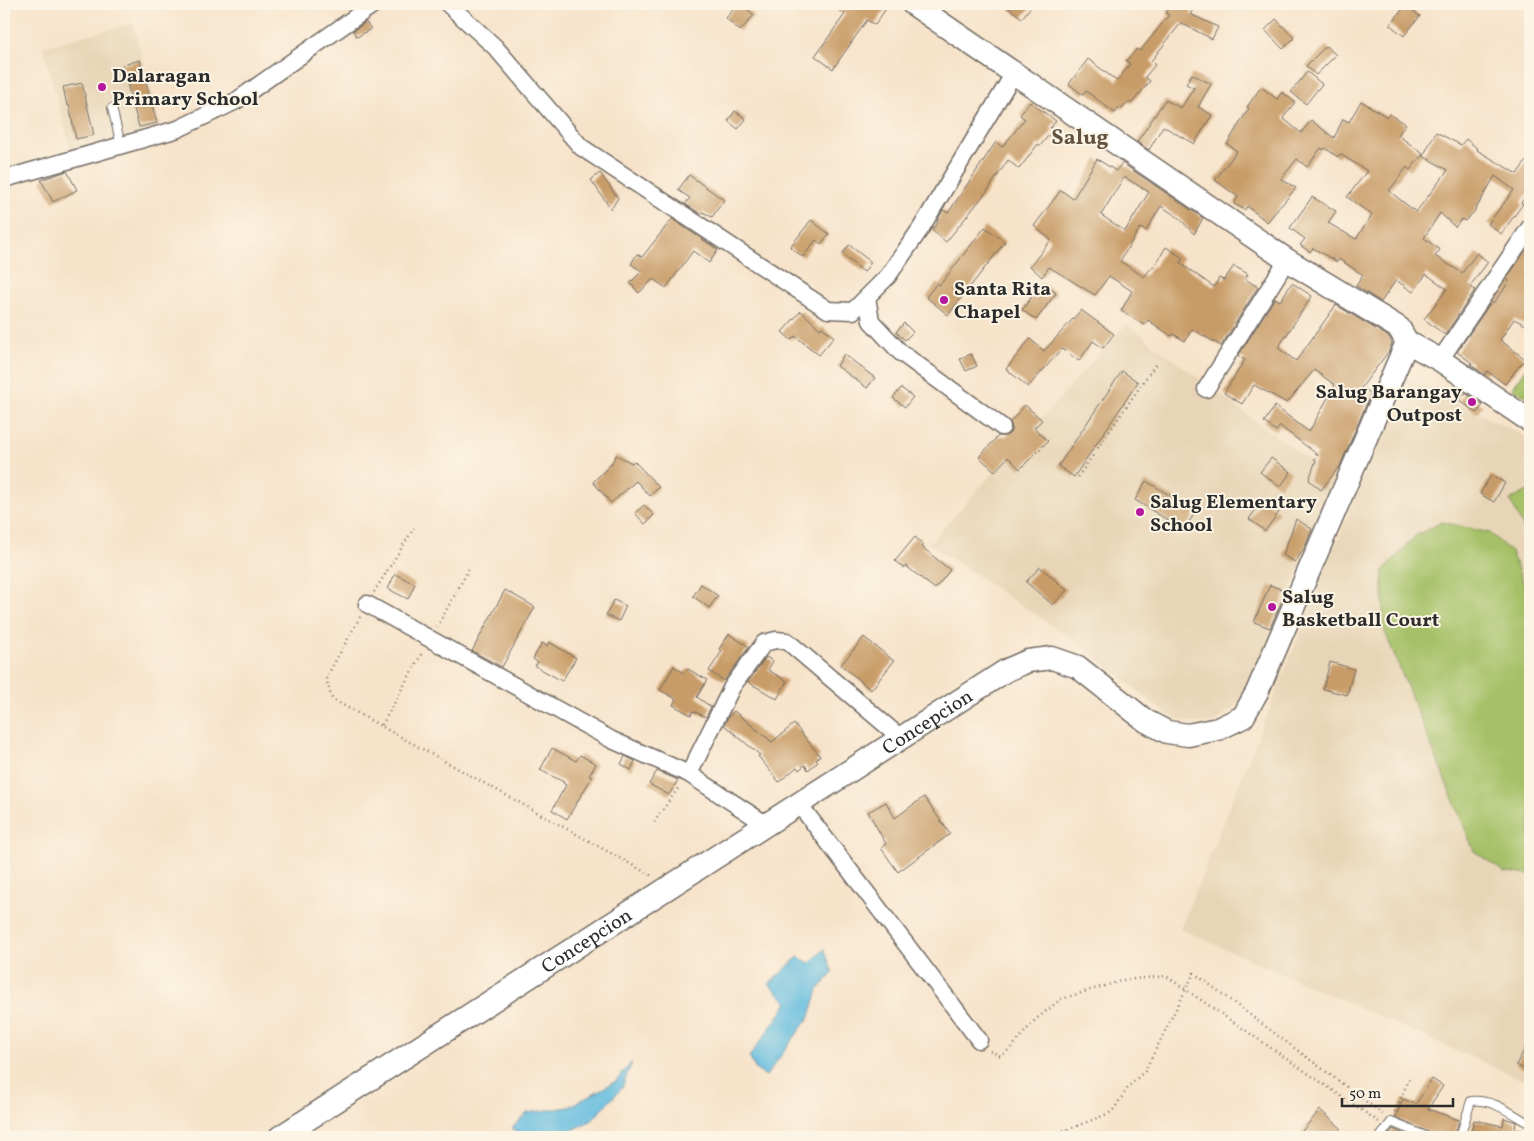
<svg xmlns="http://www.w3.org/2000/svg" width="1534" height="1141" viewBox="0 0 1534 1141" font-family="Vollkorn,serif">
  <rect width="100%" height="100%" fill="#fcf5e5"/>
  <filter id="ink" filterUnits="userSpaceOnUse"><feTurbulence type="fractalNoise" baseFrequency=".02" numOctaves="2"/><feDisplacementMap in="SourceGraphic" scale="10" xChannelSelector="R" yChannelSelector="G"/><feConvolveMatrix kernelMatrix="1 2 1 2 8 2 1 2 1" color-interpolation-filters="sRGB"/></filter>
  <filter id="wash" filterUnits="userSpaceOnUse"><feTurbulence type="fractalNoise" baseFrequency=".0096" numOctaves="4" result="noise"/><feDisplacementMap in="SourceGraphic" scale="20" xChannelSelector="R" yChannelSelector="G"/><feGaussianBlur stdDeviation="1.12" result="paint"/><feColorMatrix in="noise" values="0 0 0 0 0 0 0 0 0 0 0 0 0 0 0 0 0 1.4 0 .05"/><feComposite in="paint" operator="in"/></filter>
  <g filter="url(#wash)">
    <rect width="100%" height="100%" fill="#f7e3ca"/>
    <path fill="#e8d5b7" d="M133,23L161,127L71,151L43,47Z
      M1126,324L1335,480L1267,649L1243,700L1213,723H1190L1168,715L1078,643L929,544Z
      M1404,376L1530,439V1083L1180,929Z"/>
    <path fill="#a5c066" stroke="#687648" d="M1530,363V398L1512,389Z
      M1530,490V541L1510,500Z
      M1442,522L1490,533L1511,552L1530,600V874L1504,872L1474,851L1383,627V571L1415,536Z"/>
    <path fill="#62bbdf" stroke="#467385" d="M824,949L833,973L818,990L810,1016L766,1076L756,1070L749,1057L788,1003L769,984L798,957L810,963Z
      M632,1062L622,1088L592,1120L558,1137H524L512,1128L527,1113L569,1107L616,1081Z"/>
    <g id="blocks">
      <path fill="#c89c67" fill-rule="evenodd" d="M738,4H741L754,15L740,31L726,18Z
        M828,4H889L875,25L867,20L833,69L815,56L845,14Z
        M1003,4H1033L1022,18Z
        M1172,4H1197L1190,14L1218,27L1212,39L1181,23L1151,61L1155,65L1145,77L1150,81L1132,103L1128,102L1122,109L1120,107L1115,113L1086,91L1083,95L1069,84L1088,59L1117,81L1130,64L1126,61L1137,49L1140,51L1169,15L1166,13Z
        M1406,5L1420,16L1404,36L1390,25Z
        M1276,19L1294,38L1283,49L1265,30Z
        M366,22L371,29L357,37L353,31Z
        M1326,46L1336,55L1316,75L1306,66Z
        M140,60L157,123L139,127L122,65Z
        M1307,72L1322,84L1306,104L1291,92Z
        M1192,74L1211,84L1198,107L1212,115L1194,144L1163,126L1149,150L1137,142L1165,100L1181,108L1194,88L1186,84Z
        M82,83L94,135L76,139L69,105H67L63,87Z
        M1261,87L1277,99L1282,92L1295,102L1283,118L1301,133L1311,120L1334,138L1343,119L1349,122L1361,101L1387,117L1389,114L1406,124L1398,135L1423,154L1410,170L1407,167L1389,191L1416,212L1448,170L1423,156L1436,132L1461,145L1466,139L1478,149L1477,150L1517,174L1530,156V190L1521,203L1523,204L1501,234L1488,224L1514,190L1495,176L1474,212L1465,221L1462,219L1455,227L1440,213L1424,238L1440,250L1435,256L1462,273L1477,253L1488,262L1470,286L1475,290L1445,335L1424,319L1447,289L1426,274L1413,292L1396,280L1381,302L1356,286L1363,275L1339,259L1337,262L1313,248L1310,252L1300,245L1305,239L1290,228L1312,197L1336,211L1328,223L1356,239L1372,215L1347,197L1367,171L1340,154L1338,157L1325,148L1324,150L1321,148L1307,167L1297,159L1281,179L1296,188L1267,222L1247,206L1245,210L1234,204L1238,197L1215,180L1237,151L1227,144L1249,108L1247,107Z
        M1030,102L1056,121L1050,128L1053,130L1040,146L1038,144L1019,169L1008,160L988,190L946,242L932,230L938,222H937L943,210L948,213L996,142L1002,147L1025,119L1020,115Z
        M735,111L746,119L738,129L728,121Z
        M1097,159L1116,171L1122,163L1203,218L1194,234L1179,218L1161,206L1146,231L1140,228L1120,261L1144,277L1153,266L1154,267L1166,247L1183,258L1180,263L1214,287L1219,278L1224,280L1234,266L1248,274L1245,279L1258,287L1221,346L1192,329L1185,341L1173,334L1171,336L1148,320L1144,325L1121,311L1132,291L1109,276L1095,295L1049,267L1042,277L1030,266L1051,240L1034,226L1061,190L1073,199ZM1124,177L1149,192L1125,231L1101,215Z
        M67,171L77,190L53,202L41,180Z
        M600,173L618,198L611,209L591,180Z
        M689,175L724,200L712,217L703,212L701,214L685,204L690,198L678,190Z
        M672,219L718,250L709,263L693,251L666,288L653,279L639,293L630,283L642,271L631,264L637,254L642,257Z
        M811,220L829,234L821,244L816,240L803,257L790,247Z
        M985,227L1005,242L948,315L926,297L937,283L940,285Z
        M1530,244V317L1526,325L1514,319L1500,340L1525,359L1505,384L1487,371L1485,375L1471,365L1472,363L1457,352L1491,302L1493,303L1502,292L1509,281L1507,278Z
        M849,245L871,262L864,272L842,254Z
        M1042,283L1056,293L1036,320L1022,310Z
        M1292,283L1312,296L1278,348L1296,361L1336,305L1389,337L1392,343L1389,351L1361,388L1371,393L1340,466L1321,490L1309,480L1316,460L1314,459L1318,455L1280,426L1276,431L1264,422L1275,406L1309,432L1335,385L1314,370L1287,403L1254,385L1242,404L1224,393L1245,360L1238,356L1275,298L1280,301Z
        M1081,310L1114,334L1103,348L1093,341L1079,361L1062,349L1028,387L1006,369L1030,339L1044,351Z
        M801,311L820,329L822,327L834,337L819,355L795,336L791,340L782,332Z
        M904,323L913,332L905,340L896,332Z
        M844,354L875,378L867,388L837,366Z
        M971,354L977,366L966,371L960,359Z
        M1122,371L1138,382L1074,477L1058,466Z
        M901,388L913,397L905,407L893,398Z
        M1465,393L1483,405L1477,413L1459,400Z
        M1025,405L1042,420L1034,428L1048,441L1020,469L1008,457L995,471L979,457L998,436H1006L1010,433L1012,428L1010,422Z
        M616,455L632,463L634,461L659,487L650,496L636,481L611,503L593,482L611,464Z
        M1271,458L1291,472L1280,487L1260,472Z
        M1491,475L1505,483L1494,502L1480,494Z
        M1146,481L1196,511L1184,530L1135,500Z
        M1263,500L1279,512L1265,531L1249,519Z
        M644,505L654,515L645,524L635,513Z
        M1296,519L1312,529L1305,547L1295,562L1283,555Z
        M915,537L924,545L922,547L950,570L935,589L906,566L904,568L895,561Z
        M1040,567L1067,590L1053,605L1026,582Z
        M395,574L415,584L408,599L388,589Z
        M701,584L718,596L709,608L693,596Z
        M1270,585L1286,591L1270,628L1254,622Z
        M505,590L535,607L502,667L472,651Z
        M614,600L626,606L619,621L606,615Z
        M729,634L749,647L724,681L709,671L722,651L719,649Z
        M864,637L894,661L871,690L841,665Z
        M549,642L576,658L562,681L535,666L538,662L533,659L542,643L547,646Z
        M766,657L773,661L768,670L787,681L777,699L748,682Z
        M1330,662L1354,669L1347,695L1323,689Z
        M674,666L684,673L688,669L707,680L697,697L711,707L706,717L693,711L691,715L673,705L676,699L660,690Z
        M734,711L772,742L794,724L820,756L816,760L818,762L808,770L805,765L799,770L797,767L779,782L758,756L760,755L724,725L729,716Z
        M552,748L576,761L580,755L596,764L589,776L592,777L567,819L552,810L566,785L563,783L564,782L540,770Z
        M625,756L635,761L631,770L621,764Z
        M657,771L678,780L669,795L649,784Z
        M924,797L950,834L898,872L881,848L886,844L868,812L886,802L895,818Z
        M1530,1039V1072L1516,1065Z
        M1432,1079L1443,1086L1428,1109L1459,1120L1454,1137H1440L1395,1118L1403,1099L1416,1104Z
        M1320,1110L1341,1128L1333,1137H1297Z
        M1504,1118L1516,1122L1515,1129L1530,1132V1137H1492L1471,1133L1474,1120L1503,1126Z
        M1393,1129L1404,1134L1402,1137H1387Z"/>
    </g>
  </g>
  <g filter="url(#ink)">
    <use href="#blocks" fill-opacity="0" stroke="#726b63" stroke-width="1"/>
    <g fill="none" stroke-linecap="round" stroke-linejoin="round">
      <defs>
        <path id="lane" d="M112,108L121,145
          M1380,1137L1391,1122L1428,1137
          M1460,1137L1471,1101C1492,1098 1512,1114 1530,1124"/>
        <path id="street" d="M448,4L495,47L581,147L828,310L853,311L888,276L921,228L1014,73
          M4,179L178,129L236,101L374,4
          M867,297L871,321L900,352L1002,427
          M1440,360L1530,227
          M1206,389L1287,260
          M367,604L612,740L689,774L767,825
          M689,774L732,687L764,643L776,640L787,641L901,738
          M799,804L979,1040"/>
        <g id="secondary">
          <path d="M913,4L1287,260L1399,328L1407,342"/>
          <path d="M1407,342L1440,360L1530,421"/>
          <path id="s1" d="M280,1137L1007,670L1028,661L1052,658L1078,667L1146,721L1167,732L1188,735L1218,729L1243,717L1257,692L1407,342"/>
        </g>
      </defs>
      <use href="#lane" stroke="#726b63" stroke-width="10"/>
      <use href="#street" stroke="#726b63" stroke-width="19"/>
      <use href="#secondary" stroke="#726b63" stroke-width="25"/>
      <path stroke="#726b63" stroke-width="2.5" stroke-dasharray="1 4" stroke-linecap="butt" d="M1078,477L1157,362
        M374,592L414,528
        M360,617L326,678L332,699L654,877
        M437,627L469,569
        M382,725L423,651
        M654,822L679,787
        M990,1051L1001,1056L1011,1048L1035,1020L1061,999L1124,980L1166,976L1379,1122
        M1395,1112L1409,1079
        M1049,1137L1112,1112L1129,1086L1145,1071L1194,973L1384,1115"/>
      <use href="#lane" stroke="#fff" stroke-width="8"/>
      <use href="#street" stroke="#fff" stroke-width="16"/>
      <use href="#secondary" stroke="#fff" stroke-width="22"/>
    </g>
  </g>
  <g fill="#b5179e" stroke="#fcf5e5" stroke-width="2">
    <circle cx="102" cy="87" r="5"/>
    <circle cx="944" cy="300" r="5"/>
    <circle cx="1472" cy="402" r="5"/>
    <circle cx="1140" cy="512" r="5"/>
    <circle cx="1272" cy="607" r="5"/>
  </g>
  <g text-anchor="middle" stroke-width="4" stroke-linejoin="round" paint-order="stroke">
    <g font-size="20" font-weight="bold" fill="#2b2b2b" stroke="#fcf5e5" text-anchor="start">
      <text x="112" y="82">Dalaragan<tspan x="112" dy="23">Primary School</tspan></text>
      <text x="954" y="295">Santa Rita<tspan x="954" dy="23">Chapel</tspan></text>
      <text x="1462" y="398" text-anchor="end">Salug Barangay<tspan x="1462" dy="23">Outpost</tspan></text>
      <text x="1150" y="508">Salug Elementary<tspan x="1150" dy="23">School</tspan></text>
      <text x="1282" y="603">Salug<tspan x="1282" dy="23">Basketball Court</tspan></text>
    </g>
    <g font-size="20" fill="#2b2b2b" stroke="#fcf5e5">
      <text dy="7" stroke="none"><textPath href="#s1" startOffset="769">Concepcion</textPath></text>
      <text dy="7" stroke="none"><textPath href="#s1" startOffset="364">Concepcion</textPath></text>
    </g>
    <g font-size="22" font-weight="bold" fill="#625340" stroke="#fcf5e5">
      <text x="1080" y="144">Salug</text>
    </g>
  </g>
  <rect width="1534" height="1141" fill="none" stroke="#fcf5e5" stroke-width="20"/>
  <path d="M1342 1098v8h111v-8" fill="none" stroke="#2b2b2b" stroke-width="2.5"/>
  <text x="1349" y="1098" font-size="15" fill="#2b2b2b" stroke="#fcf5e5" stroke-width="4" paint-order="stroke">50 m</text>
</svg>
